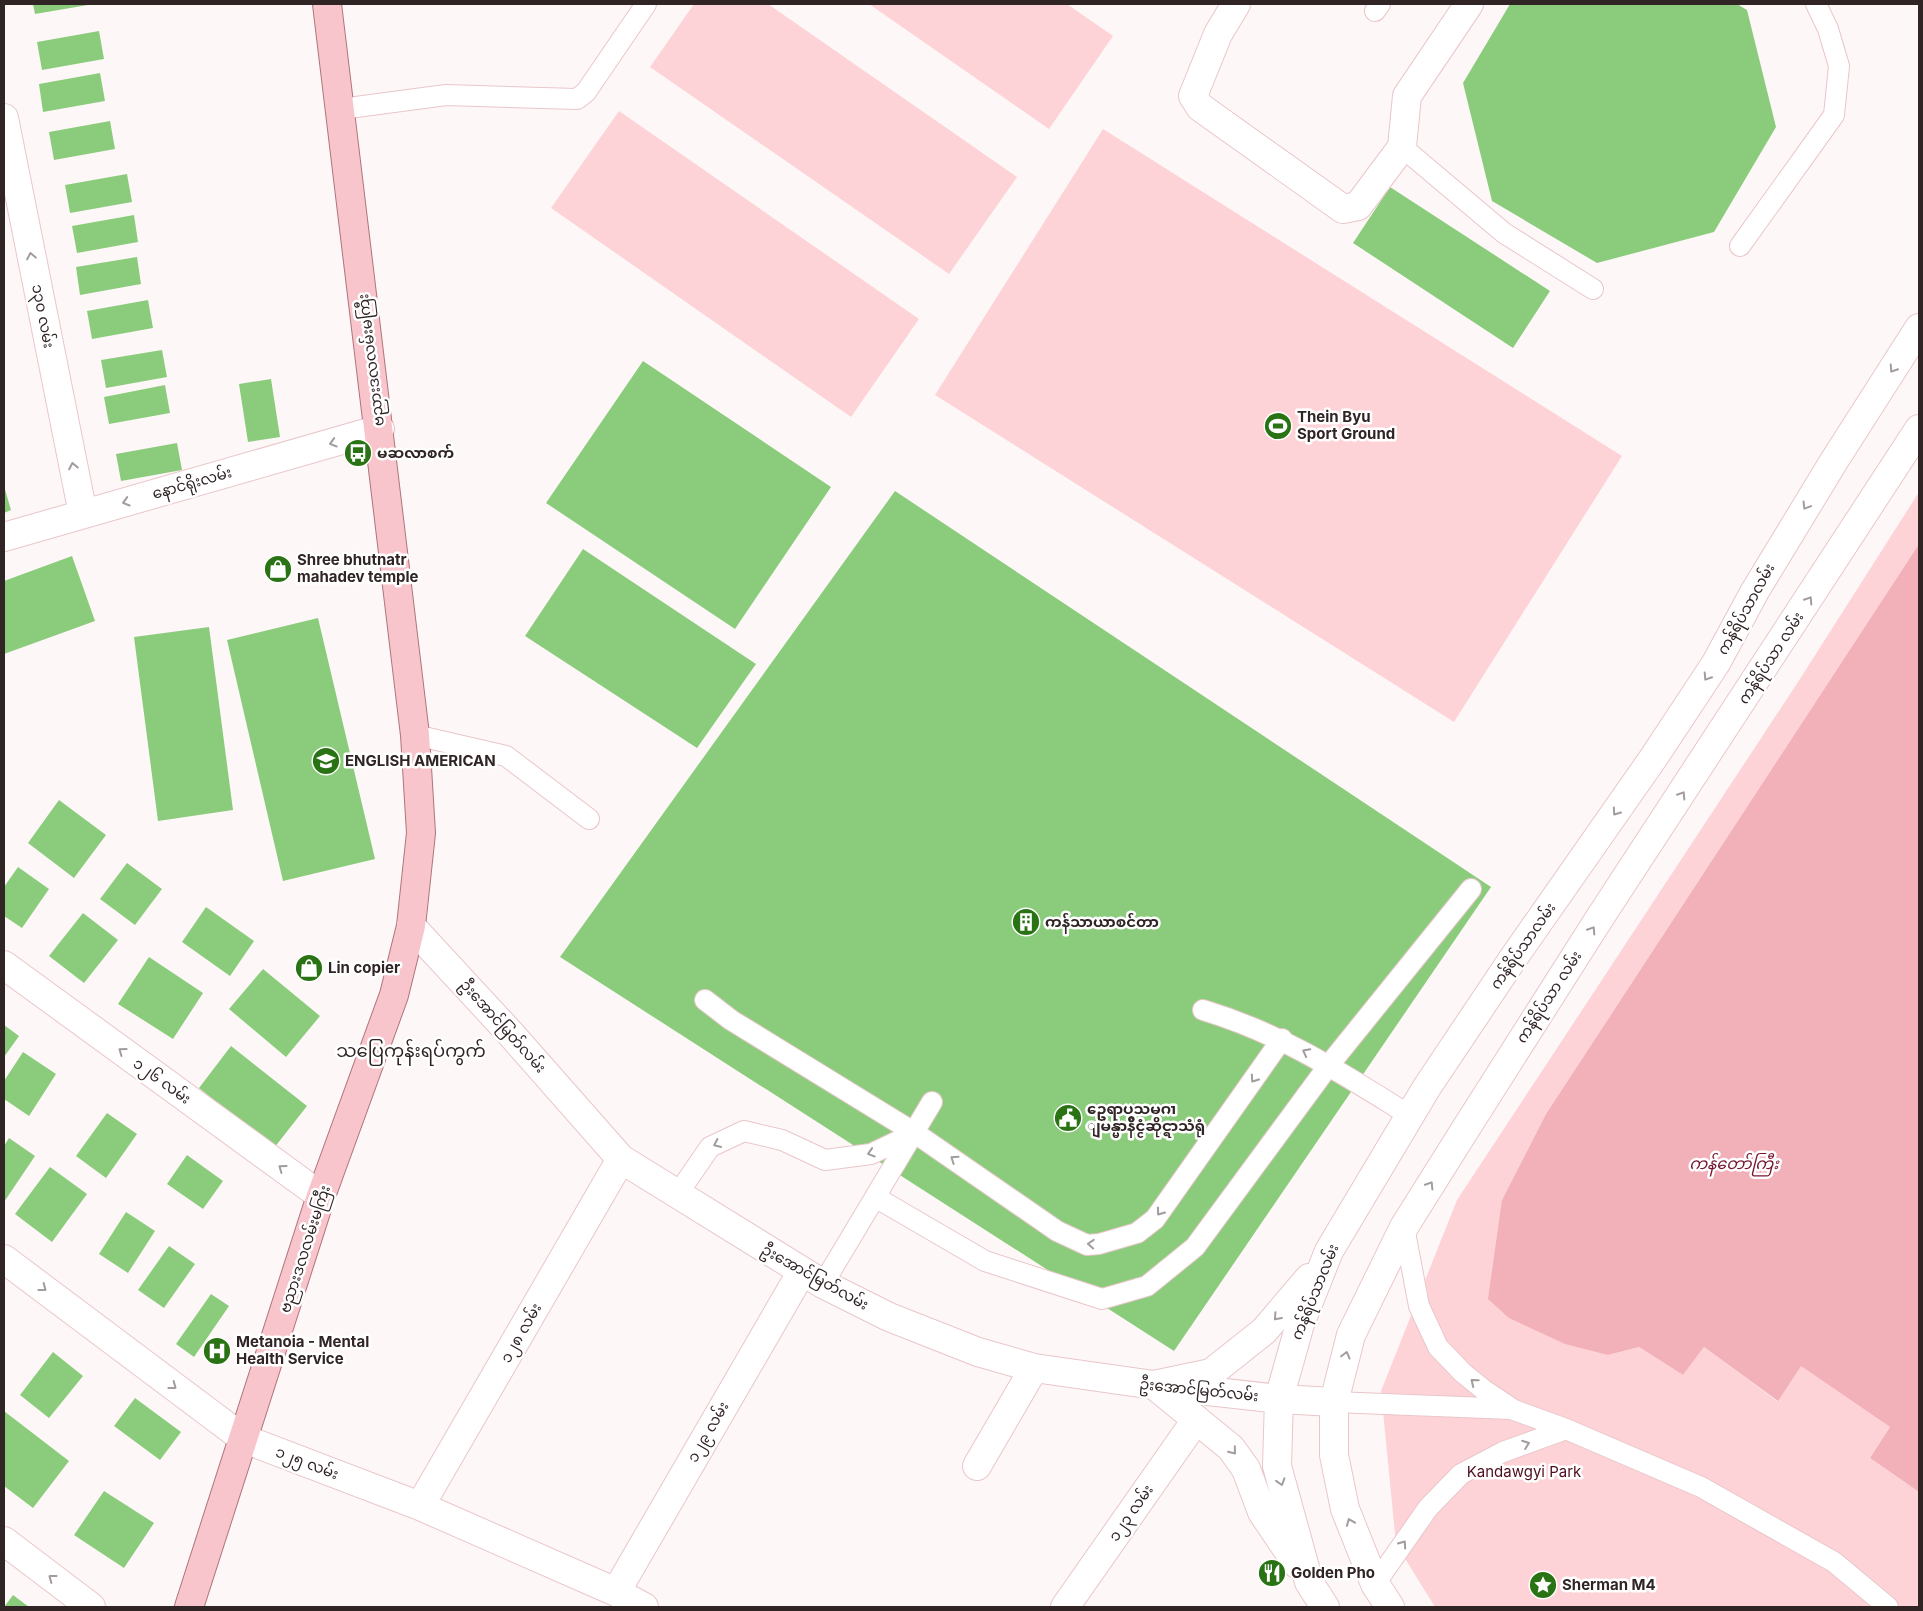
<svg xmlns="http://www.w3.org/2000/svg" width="1923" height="1611" viewBox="0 0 1923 1611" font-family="Inter,'Noto Sans Myanmar',sans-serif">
  <rect width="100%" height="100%" fill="#fef7f7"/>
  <path fill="#fed3d7" d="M694,4H768L1017,177L949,274L650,67Z
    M869,4H1067L1113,36L1049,129Z
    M619,111L919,319L851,417L551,208Z
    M1103,129L1622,456L1454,722L935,395Z
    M1919,492V544L1546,1114L1502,1200L1509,1318L1608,1355L1639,1347L1683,1375L1704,1347L1777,1401L1800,1365L1890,1427L1870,1458L1919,1492V1607H1435L1396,1544L1381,1391L1457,1200L1798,682Z"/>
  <path fill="#f2b0b8" d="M1919,544V1492L1870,1458L1890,1427L1801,1366L1778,1401L1704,1347L1683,1375L1639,1347L1608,1355L1565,1344L1509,1318L1488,1299L1502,1200L1546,1114Z"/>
  <path fill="#8bcc7c" d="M33,4H88V5L35,14Z
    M1510,4H1737L1747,10L1776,127L1714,232L1597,263L1492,201L1463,83Z
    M99,31L104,59L42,70L37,42Z
    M100,73L105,101L43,112L39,84Z
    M110,121L115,149L54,160L49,132Z
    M127,174L132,202L70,213L65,185Z
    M1390,187L1550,291L1513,348L1353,243Z
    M134,215L138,242L77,253L72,226Z
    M137,257L141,284L80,295L76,267Z
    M148,300L153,328L92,339L87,311Z
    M162,350L167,377L106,388L101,360Z
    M643,361L831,487L735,629L546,503Z
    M271,379L280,437L248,442L239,384Z
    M165,385L170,413L109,424L104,397Z
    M177,443L182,470L121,481L116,454Z
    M4,486L11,510L4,513Z
    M895,491L1491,887L1174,1351L560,957Z
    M583,549L756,664L697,748L525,636Z
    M72,556L95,621L4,654V581Z
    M318,618L375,859L283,881L227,640Z
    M209,627L233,810L158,821L134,637Z
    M59,800L106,835L74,878L28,843Z
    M127,863L162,889L135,925L100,899Z
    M18,867L49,889L22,928L4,916V887Z
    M206,907L254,941L230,976L182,942Z
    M83,913L118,940L84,983L49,956Z
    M149,957L203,993L173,1039L118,1004Z
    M263,969L320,1016L286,1057L229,1009Z
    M4,1025L19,1036L4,1057Z
    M231,1046L307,1106L274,1148L199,1088Z
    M23,1052L56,1074L29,1116L4,1099V1081Z
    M107,1113L137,1134L106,1178L76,1156Z
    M9,1138L35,1156L4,1202V1146Z
    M187,1155L223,1181L203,1209L167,1184Z
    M50,1167L87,1194L52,1242L15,1214Z
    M126,1212L155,1231L128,1273L99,1254Z
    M169,1246L195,1264L164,1308L138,1290Z
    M211,1294L229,1306L194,1357L176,1344Z
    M53,1352L83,1376L49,1418L20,1395Z
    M135,1398L181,1432L160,1460L114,1426Z
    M4,1411L69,1461L33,1508L4,1486Z
    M104,1491L154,1523L124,1568L74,1535Z
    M13,1595L29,1607H4Z"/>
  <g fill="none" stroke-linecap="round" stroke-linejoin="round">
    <defs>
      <path id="service" d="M1375,11L1380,4
        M341,109L446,95L577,99L586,92L646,4
        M1402,147L1504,233L1593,289
        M1740,246L1834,115L1839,66L1828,29L1816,4
        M415,735L506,756L589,819
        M705,1000L731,1020L915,1133L1057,1231L1087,1245L1099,1244L1137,1233L1155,1219L1282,1039
        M1203,1010C1282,1034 1340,1072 1409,1115
        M677,1195L710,1147L744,1131L782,1140L825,1160L871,1154L915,1133
        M875,1197L985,1261L1102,1299L1147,1286L1195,1247L1329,1065L1471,889
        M1404,1227L1419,1306L1438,1347L1463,1373L1484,1390L1514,1410L1566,1429L1701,1487L1834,1562L1888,1607
        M823,1284L932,1102
        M1334,1402L1512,1409
        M1375,1584L1428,1508L1461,1474L1503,1452L1566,1429"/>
      <path id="minor" d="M1236,4L1218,34L1193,96L1200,107L1343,209L1358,206L1402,147L1407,96L1469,4
        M4,118L83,514
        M4,537L380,429
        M4,965L321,1196
        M4,1259L244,1439L420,1506L616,1592L644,1607
        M977,1466L1034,1368
        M420,1506L621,1159
        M4,1541L91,1607
        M616,1592L801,1273
        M1065,1607L1196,1420"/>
      <path id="tertiary" d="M411,926L510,1033L621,1159L823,1284L889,1317L978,1352L1034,1368L1154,1385L1279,1399L1334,1402"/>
      <path id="secondary" d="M1154,1385L1231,1448L1246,1469L1262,1512L1297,1564
        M1154,1385L1211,1373L1264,1331L1309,1278
        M1325,1607L1309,1582L1277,1466L1279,1399L1300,1324L1329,1251L1427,1087L1512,960L1654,757L1716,663L1755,591L1834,461L1919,328
        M1390,1607L1375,1584L1345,1509L1334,1455V1402L1351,1335L1404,1227L1463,1133L1599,919L1919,429"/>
      <path id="primary" d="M189,1607L321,1196L394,995L411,926L421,833L415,735L327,4"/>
    </defs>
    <use href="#service" stroke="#e9c6ca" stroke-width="22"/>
    <use href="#minor" stroke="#e9c6ca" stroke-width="30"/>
    <use href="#tertiary" stroke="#e9c6ca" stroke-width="30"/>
    <use href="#secondary" stroke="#e9c6ca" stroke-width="30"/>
    <use href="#primary" stroke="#af747b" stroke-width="30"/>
    <use href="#service" stroke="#fff" stroke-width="20"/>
    <use href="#minor" stroke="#fff" stroke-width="28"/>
    <use href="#tertiary" stroke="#fff" stroke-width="28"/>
    <use href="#secondary" stroke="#fff" stroke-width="28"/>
    <use href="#primary" stroke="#f8c5cc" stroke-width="28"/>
  </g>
  <defs><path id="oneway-chevron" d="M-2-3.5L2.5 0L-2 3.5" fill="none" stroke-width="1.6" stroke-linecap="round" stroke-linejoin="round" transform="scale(1.25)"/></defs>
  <g stroke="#a29c9d">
    <use href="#oneway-chevron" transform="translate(31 256) rotate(-101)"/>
    <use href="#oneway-chevron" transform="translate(1893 369) rotate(123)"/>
    <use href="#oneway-chevron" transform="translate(333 443) rotate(164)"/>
    <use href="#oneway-chevron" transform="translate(73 466) rotate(-101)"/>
    <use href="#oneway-chevron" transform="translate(126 502) rotate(164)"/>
    <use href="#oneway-chevron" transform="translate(1806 506) rotate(121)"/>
    <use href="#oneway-chevron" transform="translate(1809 600) rotate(-57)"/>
    <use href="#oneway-chevron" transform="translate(1707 677) rotate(123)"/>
    <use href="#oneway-chevron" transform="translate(1682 795) rotate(-57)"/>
    <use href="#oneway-chevron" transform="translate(1616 812) rotate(125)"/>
    <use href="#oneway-chevron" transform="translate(1592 930) rotate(-57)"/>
    <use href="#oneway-chevron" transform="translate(122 1051) rotate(-144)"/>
    <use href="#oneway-chevron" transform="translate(1306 1052) rotate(-152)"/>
    <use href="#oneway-chevron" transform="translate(1254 1079) rotate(125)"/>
    <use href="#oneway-chevron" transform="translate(717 1144) rotate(155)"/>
    <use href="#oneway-chevron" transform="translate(871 1153) rotate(163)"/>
    <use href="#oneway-chevron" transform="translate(954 1159) rotate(-146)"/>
    <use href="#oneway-chevron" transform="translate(282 1168) rotate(-144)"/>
    <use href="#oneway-chevron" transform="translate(1430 1185) rotate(-58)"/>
    <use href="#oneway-chevron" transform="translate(1160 1212) rotate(126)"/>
    <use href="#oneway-chevron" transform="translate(1091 1244) rotate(-176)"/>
    <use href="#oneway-chevron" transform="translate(43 1288) rotate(37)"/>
    <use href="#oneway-chevron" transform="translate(1277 1317) rotate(132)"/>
    <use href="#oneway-chevron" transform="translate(1346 1355) rotate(-75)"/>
    <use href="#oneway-chevron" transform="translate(1474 1382) rotate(-141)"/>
    <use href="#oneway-chevron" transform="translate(173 1386) rotate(37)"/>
    <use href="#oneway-chevron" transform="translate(1526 1444) rotate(-20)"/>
    <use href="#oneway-chevron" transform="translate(1233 1451) rotate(51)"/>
    <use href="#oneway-chevron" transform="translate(1281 1482) rotate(73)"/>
    <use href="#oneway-chevron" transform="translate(1350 1522) rotate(-112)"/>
    <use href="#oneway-chevron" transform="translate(1403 1544) rotate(-55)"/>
    <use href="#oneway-chevron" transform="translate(52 1578) rotate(-143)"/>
  </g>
  <defs>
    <symbol id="stadium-disc" viewBox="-11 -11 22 22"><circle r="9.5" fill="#2a7315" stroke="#fff"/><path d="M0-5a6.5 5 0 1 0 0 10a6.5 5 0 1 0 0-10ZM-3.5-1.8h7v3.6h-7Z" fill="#fff"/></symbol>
    <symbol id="bus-disc" viewBox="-11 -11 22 22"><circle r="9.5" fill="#2a7315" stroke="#fff"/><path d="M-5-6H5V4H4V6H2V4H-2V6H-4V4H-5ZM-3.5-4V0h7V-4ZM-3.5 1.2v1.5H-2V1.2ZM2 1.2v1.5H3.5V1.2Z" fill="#fff"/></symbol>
    <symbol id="shop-disc" viewBox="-11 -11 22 22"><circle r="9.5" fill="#2a7315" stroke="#fff"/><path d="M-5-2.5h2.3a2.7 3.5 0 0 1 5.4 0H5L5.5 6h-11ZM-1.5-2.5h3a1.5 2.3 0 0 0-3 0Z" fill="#fff"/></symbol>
    <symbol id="school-disc" viewBox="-11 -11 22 22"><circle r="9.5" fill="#2a7315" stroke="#fff"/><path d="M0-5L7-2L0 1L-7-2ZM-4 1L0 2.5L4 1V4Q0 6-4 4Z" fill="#fff"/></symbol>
    <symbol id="building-disc" viewBox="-11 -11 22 22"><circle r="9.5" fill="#2a7315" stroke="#fff"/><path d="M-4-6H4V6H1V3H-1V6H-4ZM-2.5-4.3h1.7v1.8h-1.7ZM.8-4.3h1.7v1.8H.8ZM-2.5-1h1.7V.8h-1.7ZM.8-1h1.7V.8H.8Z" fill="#fff"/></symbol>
    <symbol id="civic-disc" viewBox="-11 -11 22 22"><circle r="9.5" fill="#2a7315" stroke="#fff"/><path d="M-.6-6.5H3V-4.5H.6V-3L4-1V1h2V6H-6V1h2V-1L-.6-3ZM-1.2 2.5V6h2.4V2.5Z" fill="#fff"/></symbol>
    <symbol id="hospital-disc" viewBox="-11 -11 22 22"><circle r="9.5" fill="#2a7315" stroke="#fff"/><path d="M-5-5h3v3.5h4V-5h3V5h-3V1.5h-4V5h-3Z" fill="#fff"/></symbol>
    <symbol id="restaurant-disc" viewBox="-11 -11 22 22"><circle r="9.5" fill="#2a7315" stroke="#fff"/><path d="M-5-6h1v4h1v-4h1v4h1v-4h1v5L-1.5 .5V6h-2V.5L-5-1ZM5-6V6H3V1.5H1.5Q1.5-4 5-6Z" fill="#fff"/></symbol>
    <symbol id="sight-disc" viewBox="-11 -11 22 22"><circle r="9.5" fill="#2a7315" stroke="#fff"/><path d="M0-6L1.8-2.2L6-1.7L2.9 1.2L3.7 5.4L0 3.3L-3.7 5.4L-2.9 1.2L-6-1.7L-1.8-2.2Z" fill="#fff"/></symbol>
  </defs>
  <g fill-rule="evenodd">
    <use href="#stadium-disc" x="1262" y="410" width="32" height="32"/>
    <use href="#bus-disc" x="342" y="437" width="32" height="32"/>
    <use href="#shop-disc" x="262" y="553" width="32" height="32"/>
    <use href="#school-disc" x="310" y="745" width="32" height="32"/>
    <use href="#building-disc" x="1010" y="906" width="32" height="32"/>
    <use href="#shop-disc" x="293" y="952" width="32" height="32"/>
    <use href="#civic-disc" x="1052" y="1102" width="32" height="32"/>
    <use href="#hospital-disc" x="201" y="1335" width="32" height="32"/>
    <use href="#restaurant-disc" x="1256" y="1557" width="32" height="32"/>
    <use href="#sight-disc" x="1527" y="1569" width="32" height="32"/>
  </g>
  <g text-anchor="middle" stroke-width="5" stroke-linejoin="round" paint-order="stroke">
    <g font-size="15" fill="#302425" stroke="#fff">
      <text transform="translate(43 316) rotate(79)" y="5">၁၃၀ လမ်း</text>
      <text transform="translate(371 360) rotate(-97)" y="5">ဗညားဒလလမ်းမကြီး</text>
      <text transform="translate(192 483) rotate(-16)" y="5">နောင်ရိုးလမ်း</text>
      <text transform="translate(1746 609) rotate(-61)" y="5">ကန်ရိပ်သာလမ်း</text>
      <text transform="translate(1771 658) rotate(-57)" y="5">ကန်ရိပ်သာ လမ်း</text>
      <text transform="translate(1523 946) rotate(-55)" y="5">ကန်ရိပ်သာလမ်း</text>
      <text transform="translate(1549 997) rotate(-57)" y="5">ကန်ရိပ်သာ လမ်း</text>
      <text transform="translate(503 1026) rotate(48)" y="5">ဦးအောင်မြတ်လမ်း</text>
      <text transform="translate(162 1081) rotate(36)" y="5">၁၂၆ လမ်း</text>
      <text transform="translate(305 1249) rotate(-72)" y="5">ဗညားဒလလမ်းမကြီး</text>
      <text transform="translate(815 1277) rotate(29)" y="5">ဦးအောင်မြတ်လမ်း</text>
      <text transform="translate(1315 1292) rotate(-68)" y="5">ကန်ရိပ်သာလမ်း</text>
      <text transform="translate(521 1333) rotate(-60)" y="5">၁၂၈ လမ်း</text>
      <text transform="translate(1199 1390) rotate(6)" y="5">ဦးအောင်မြတ်လမ်း</text>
      <text transform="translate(708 1432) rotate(-60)" y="5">၁၂၉ လမ်း</text>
      <text transform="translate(307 1463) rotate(21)" y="5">၁၂၅ လမ်း</text>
      <text transform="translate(1131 1513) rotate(-55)" y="5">၁၂၃ လမ်း</text>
    </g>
    <g font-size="15" font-weight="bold" fill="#302425" stroke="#fff" text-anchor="start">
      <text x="1297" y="422">Thein Byu<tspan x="1297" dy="17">Sport Ground</tspan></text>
      <text x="377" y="458">မဆလာစက်</text>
      <text x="297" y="565">Shree bhutnatr<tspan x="297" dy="17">mahadev temple</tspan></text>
      <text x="345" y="766">ENGLISH AMERICAN</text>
      <text x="1045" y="927">ကန်သာယာစင်တာ</text>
      <text x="328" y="973">Lin copier</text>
      <text x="1087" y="1114">ဥေရာပသမဂၢ<tspan x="1087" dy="17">ျမန္မာနိဳင္ငံဆိုင္ရာသံရုံ</tspan></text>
      <text x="236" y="1347">Metanoia - Mental<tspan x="236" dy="17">Health Service</tspan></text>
      <text x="1291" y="1578">Golden Pho</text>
      <text x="1562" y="1590">Sherman M4</text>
    </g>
    <g font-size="15" fill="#4f0e1e" stroke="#fff">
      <text x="1524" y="1477">Kandawgyi Park</text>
    </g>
    <g font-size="16" font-style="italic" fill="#73152e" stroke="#fff">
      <text x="1734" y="1169">ကန်တော်ကြီး</text>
    </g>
    <g font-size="18" fill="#302425" stroke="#fff">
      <text x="411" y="1057">သပြေကုန်းရပ်ကွက်</text>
    </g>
  </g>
  <rect width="1923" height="1611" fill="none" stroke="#302425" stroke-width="10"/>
</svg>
